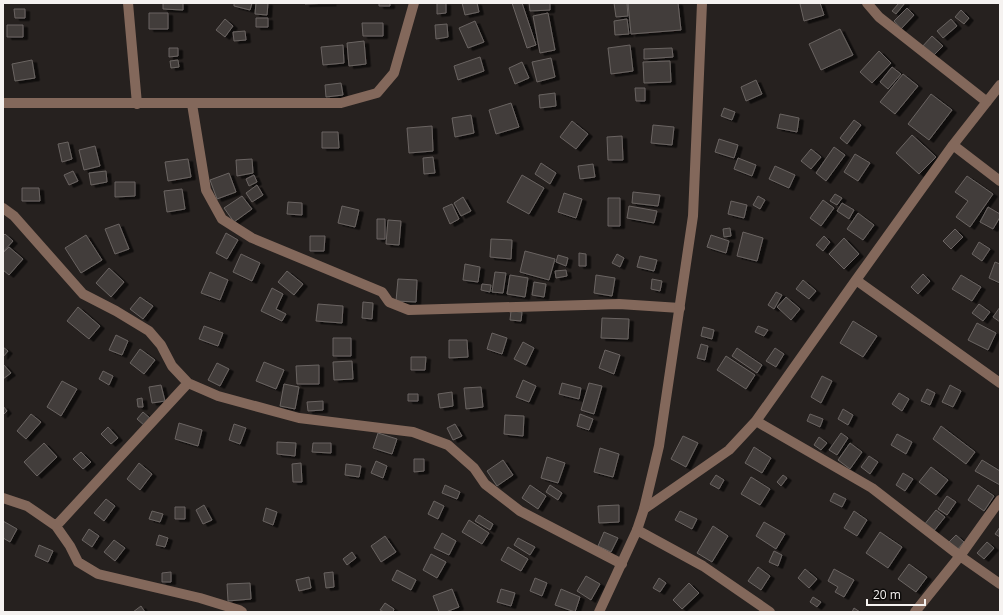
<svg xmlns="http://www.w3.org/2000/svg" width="1003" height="615" viewBox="0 0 1003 615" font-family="'Open Sans',sans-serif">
  <defs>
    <filter id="shadow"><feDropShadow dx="4.5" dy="2.5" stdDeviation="0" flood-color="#0009"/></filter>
  </defs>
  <rect width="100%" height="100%" fill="#26211f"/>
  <path fill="#423d3a" stroke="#6a6462" filter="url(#shadow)" d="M163,3H183V10L163,9Z
    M234,3H252L250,10L234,6Z
    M256,3H268L267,15L255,14Z
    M305,3H332L305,4Z
    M379,3H390V6H379Z
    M437,3H446V13L437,14Z
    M462,3H477L479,12L465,15Z
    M512,3H522L536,45L527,48Z
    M529,3H550V10L530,11Z
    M614,3H627L628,16L616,17Z
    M628,3H678L681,30L631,34Z
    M802,3H820L824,15L804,21L800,4Z
    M899,3H905L896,14L892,11Z
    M907,8L914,15L901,29L894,21Z
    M14,9H25V18H15Z
    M961,10L969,18L964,24L955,17Z
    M149,13H168V29H149Z
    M548,13L555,50L540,53L533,16Z
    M256,18H268V27H256Z
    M225,19L233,26L225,37L216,30Z
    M627,19L629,34L615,35L614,21Z
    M951,19L957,26L943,38L937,31Z
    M475,21L484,42L468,48L459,28Z
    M362,23H383V36H363Z
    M447,24L448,37L436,39L435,25Z
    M7,25H23V37H7Z
    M840,29L853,55L821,70L809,44Z
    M245,31L246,40L234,41L233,32Z
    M932,36L943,46L931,58L921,48Z
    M364,41L366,64L349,66L347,43Z
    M343,45L344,63L323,65L321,47Z
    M630,45L633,71L611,74L608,48Z
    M169,48H178V56L169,57Z
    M672,48L673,57L644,59V49Z
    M879,51L891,63L872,83L860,72Z
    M480,57L484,71L458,80L454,66Z
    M551,58L555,77L537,82L532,62Z
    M32,60L35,78L15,81L12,64Z
    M178,60L179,67L171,68L170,61Z
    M670,61L671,82L644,83L643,62Z
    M522,62L529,78L515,84L509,68Z
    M892,67L901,74L888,89L880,82Z
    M903,74L918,86L895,114L880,102Z
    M756,80L762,94L746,101L741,87Z
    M341,83L343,95L326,97L325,85Z
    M635,88H645V101H636Z
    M555,93L556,106L540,108L539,95Z
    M931,94L952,110L929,140L908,124Z
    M511,103L519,127L496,134L489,110Z
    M724,108L735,112L732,120L721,116Z
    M780,114L799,118L797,132L777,128Z
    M471,115L474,133L455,137L452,118Z
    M854,120L861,125L847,144L840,138Z
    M572,121L588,134L576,149L560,137Z
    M653,125L674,127L672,145L651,143Z
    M432,126L433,151L409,153L407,128Z
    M322,132H338L339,148H322Z
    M912,135L936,157L919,174L896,153Z
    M622,136L623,160H608L607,137Z
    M719,139L738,145L734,158L715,152Z
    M68,142L72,159L62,162L58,144Z
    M95,146L100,166L84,170L79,150Z
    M834,147L845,155L826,181L816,173Z
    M811,149L821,157L811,169L801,161Z
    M855,154L870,163L858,181L844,172Z
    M433,157L435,173L424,174L423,158Z
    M738,158L756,165L752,176L734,169Z
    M188,159L191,177L168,181L165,162Z
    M252,159L253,173L237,176L236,160Z
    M541,163L556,173L550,184L535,174Z
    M593,164L595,177L580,179L578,166Z
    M775,166L795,175L789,188L769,179Z
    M73,171L78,181L69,185L64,175Z
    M106,171L107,182L91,185L89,173Z
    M229,173L236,192L217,199L210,180Z
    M254,175L257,182L249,186L246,179Z
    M522,175L544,188L529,214L507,202Z
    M967,176L993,194L970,227L956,217L968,201L955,192Z
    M115,182H135V196L115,197Z
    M257,185L263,195L252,202L246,193Z
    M22,188H39L40,201H22Z
    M182,189L185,209L167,212L164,191Z
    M633,192L660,195L658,206L632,203Z
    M564,193L582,199L576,218L558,212Z
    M835,194L842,198L837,205L830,201Z
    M242,196L252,209L234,222L224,208Z
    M758,196L765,200L760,209L753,205Z
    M463,197L471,211L461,216L454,203Z
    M608,198H620V226H608Z
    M823,200L834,208L821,226L810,218Z
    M731,201L747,205L744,218L728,214Z
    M288,202L302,203V215L287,214Z
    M842,203L854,210L849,219L837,211Z
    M452,204L459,219L450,224L443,208Z
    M342,206L359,210L355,227L338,223Z
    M629,206L657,211L654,223L627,218Z
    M988,207L1000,214V217L993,229L980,222Z
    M858,213L874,225L863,240L847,229Z
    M377,219H385V239H377Z
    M388,220L401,221L399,245L386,244Z
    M119,224L129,249L115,254L105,229Z
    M730,228L731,236L724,237L723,229Z
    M955,229L963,237L951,249L943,241Z
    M743,232L763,238L757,261L737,256Z
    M226,233L238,240L227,259L216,253Z
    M5,234L13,241L3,252V236Z
    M86,235L102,260L81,273L65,248Z
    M711,235L729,241L726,253L707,247Z
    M310,236H325L324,251H310Z
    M824,236L830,242L823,251L816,245Z
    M844,238L859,254L844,269L829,254Z
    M491,239L512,240L511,259L490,257Z
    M979,242L990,249L982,261L972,254Z
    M9,247L23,259L9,275L3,270V253Z
    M525,251L555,259L549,280L520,272Z
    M579,253L586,254V266H579Z
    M241,254L260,263L252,281L233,272Z
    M617,254L624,258L620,267L612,263Z
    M558,255L568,258L566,266L556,262Z
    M640,256L657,260L654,271L637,267Z
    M995,262L1000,264V283L989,278Z
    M465,264L480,267L478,282L463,280Z
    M109,268L124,282L111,297L96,283Z
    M566,270L567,276L556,278L555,271Z
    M287,271L303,284L294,295L278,282Z
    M210,272L228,280L220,300L201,293Z
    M495,272L506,273L503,293L492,292Z
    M923,274L930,281L918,294L911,287Z
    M510,275L528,278L525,297L507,294Z
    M596,275L615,278L612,296L594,293Z
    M961,275L981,287L972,301L952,289Z
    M398,279L417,280L416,302L396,301Z
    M652,279L662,281L660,291L651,289Z
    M803,280L816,291L809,299L796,289Z
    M534,282L546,284L544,297L532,295Z
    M482,284L491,285L490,292L481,290Z
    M272,288L283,294L276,309L286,314L282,321L261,311Z
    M776,292L782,295L774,309L768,305Z
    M140,297L153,306L143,319L130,309Z
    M786,297L800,309L791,320L777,307Z
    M363,302L373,303L372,319L362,318Z
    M318,304L343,306L342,323L316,321Z
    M979,304L990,312L983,321L972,313Z
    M78,307L100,326L89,339L67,321Z
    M1000,307V322L993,317Z
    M511,311L522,312L521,321L510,320Z
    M602,318L629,319L628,339L601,338Z
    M853,321L877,336L863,357L840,343Z
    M977,323L996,333L988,350L968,340Z
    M204,326L223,333L218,346L199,339Z
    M758,326L768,330L764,336L755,332Z
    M703,327L714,330L712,339L701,336Z
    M492,333L507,338L502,354L487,349Z
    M116,335L128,341L122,355L109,350Z
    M333,338H351V356H333Z
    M449,340H467L468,357L449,358Z
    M523,342L534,348L526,365L514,359Z
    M701,344L708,346L705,360L697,358Z
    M3,347L8,351L3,357Z
    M737,348L762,365L757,373L732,356Z
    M775,348L784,354L776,367L766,361Z
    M140,349L155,360L144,374L130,363Z
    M605,350L620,355L614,374L599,368Z
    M726,356L755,375L746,389L717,370Z
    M411,357H426L425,370H411Z
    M352,361L353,379L334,380L333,362Z
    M264,362L284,370L276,389L256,381Z
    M217,363L229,369L220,386L208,380Z
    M3,364L11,373L3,379Z
    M319,365V384H297L296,366Z
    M103,371L113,376L109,385L99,379Z
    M822,376L832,381L821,403L811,397Z
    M523,380L536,386L529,402L516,397Z
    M62,381L77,389L61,416L47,407Z
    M562,383L581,388L579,399L559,394Z
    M589,383L602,386L594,414L581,410Z
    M284,384L299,387L295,409L280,406Z
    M161,385L165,401L152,403L149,387Z
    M950,385L961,391L953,407L942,402Z
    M481,387L483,407L466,409L464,388Z
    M927,389L935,393L930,405L921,401Z
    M452,392L453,406L440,408L438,394Z
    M899,393L909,399L902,411L892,404Z
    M408,394H418V401H408Z
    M142,398L143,407H138L137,399Z
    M323,401V410L308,411L307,402Z
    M3,406L7,411L3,415Z
    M843,409L853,415L848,425L838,419Z
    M143,412L151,419L145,426L137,419Z
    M31,414L41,422L26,439L17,431Z
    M580,414L593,419L589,430L577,426Z
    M810,414L823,419L820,427L807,421Z
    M505,415L524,416L523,436L504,434Z
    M179,423L202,430L198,446L175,439Z
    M234,424L246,428L240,444L229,440Z
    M455,424L462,436L453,440L447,428Z
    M941,426L975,452L966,464L933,439Z
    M108,427L118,438L111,444L101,434Z
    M378,433L397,439L392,454L373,448Z
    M841,433L848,438L837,455L829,450Z
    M897,434L912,442L906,454L891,445Z
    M683,436L698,443L686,467L671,459Z
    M819,437L827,443L821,450L814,445Z
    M277,442L296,443L295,456L277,454Z
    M44,443L57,457L37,476L24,462Z
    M313,443H331V453L312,452Z
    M850,443L862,452L850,469L838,460Z
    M754,447L771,458L762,473L745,463Z
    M600,448L619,454L613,477L594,472Z
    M81,452L91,462L83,469L73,459Z
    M869,456L878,462L870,474L861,467Z
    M547,457L565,463L558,483L541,478Z
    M414,459H424V471L414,472Z
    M503,460L513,475L497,486L487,471Z
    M982,460L1000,471V485L975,471Z
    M376,461L387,466L383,478L371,473Z
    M139,463L152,474L140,490L127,479Z
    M301,463L302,482H293L292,464Z
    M346,464L361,466L359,477L345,475Z
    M931,467L948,480L936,495L919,482Z
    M903,473L913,479L905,491L896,485Z
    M716,475L724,480L719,489L710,484Z
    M783,475L787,478L781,486L777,482Z
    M751,477L770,489L760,505L741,494Z
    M445,485L460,492L457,499L442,493Z
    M530,485L546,496L538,509L522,498Z
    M550,485L562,493L558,500L546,492Z
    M978,485L994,496L984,511L968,500Z
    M834,493L846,499L842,507L830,501Z
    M947,496L956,502L947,515L938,509Z
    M106,499L115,506L104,521L94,513Z
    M434,501L444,506L438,519L428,514Z
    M204,505L212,520L203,524L196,510Z
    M619,505V522L599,523L598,506Z
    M175,507H185V519H175Z
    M266,508L277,512L273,525L263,521Z
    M936,510L945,517L933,532L924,525Z
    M152,511L163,514L160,522L149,519Z
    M680,511L697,519L692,529L675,520Z
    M854,511L867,520L857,536L844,528Z
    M479,515L493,524L490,530L475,521Z
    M469,520L489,533L482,544L462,532Z
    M3,521L17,529L10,542L3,538Z
    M764,522L785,534L776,549L756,536Z
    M713,526L728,536L712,562L697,553Z
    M1000,527V537L995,534Z
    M89,529L99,536L92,547L82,540Z
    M604,532L618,538L611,552L598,546Z
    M880,532L902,547L888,568L866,553Z
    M442,533L456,541L449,555L434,548Z
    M159,535L168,538L165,547L156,545Z
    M956,535L964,542L957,550L949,542Z
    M385,536L396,552L381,562L371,546Z
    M518,538L535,547L530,555L514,545Z
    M114,540L125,548L115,561L104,552Z
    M987,542L994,548L984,559L977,553Z
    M39,545L53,551L48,562L35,556Z
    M508,547L528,559L521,571L501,560Z
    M774,551L782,555L778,566L769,562Z
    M352,552L356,558L347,565L343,559Z
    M431,554L446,562L437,578L423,570Z
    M909,564L927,577L916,592L898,579Z
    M758,567L770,576L761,590L748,581Z
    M805,569L817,579L809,588L798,578Z
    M834,569L854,580L844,597L835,592L838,587L828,581Z
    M397,570L416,580L411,590L392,580Z
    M171,572V582H162V573Z
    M333,572L334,587L326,588L324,573Z
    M586,576L600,584L591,600L577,591Z
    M309,577L311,588L299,591L296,580Z
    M535,578L547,583L542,596L530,591Z
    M659,578L666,583L660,592L653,588Z
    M250,583L251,599L228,601L227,584Z
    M689,583L699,593L682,609L673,600Z
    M452,589L459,607L446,612H439L433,596Z
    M501,589L515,593L511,606L497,602Z
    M561,589L580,597L575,612L555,605Z
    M813,597L821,602L817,607L810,602Z
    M385,603L394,609L393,612H384L380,610Z
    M141,606L145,612H133Z
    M854,608L860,612H852Z"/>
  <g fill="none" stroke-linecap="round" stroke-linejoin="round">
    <path stroke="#83685b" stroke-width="10" d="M128,3L137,104
      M867,3L879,17L987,102
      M3,103H341L377,93L394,73L414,3
      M192,104L206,190L222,219L252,238L382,292L389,302L409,310L619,304L680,308
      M953,145L1000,181
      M3,208L14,216L83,294L116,311L149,331L161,345L172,366L188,383L218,396L299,418L413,432L448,445L474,468L485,484L520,511L622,564
      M856,280L1000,383
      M756,421L872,488L960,556L1000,584
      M3,498L27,506L56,526L70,546L78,562L98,574L200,598L239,610L242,612
      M644,509L729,450L756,421L856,280L953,145L1000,85
      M56,526L188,383
      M637,530L703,566L770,612
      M915,612L960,556L1000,500"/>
    <path stroke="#83685b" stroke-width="10" d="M599,612L637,530L644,509L659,446L693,216L702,3"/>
  </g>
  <rect width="1003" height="615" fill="none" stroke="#f5f2f0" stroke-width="8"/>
  <path d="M867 599v6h58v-6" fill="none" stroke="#f5f2f0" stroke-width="2"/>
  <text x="873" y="599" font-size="12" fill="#f5f2f0" stroke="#0d0b0a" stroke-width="3" paint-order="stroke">20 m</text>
</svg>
